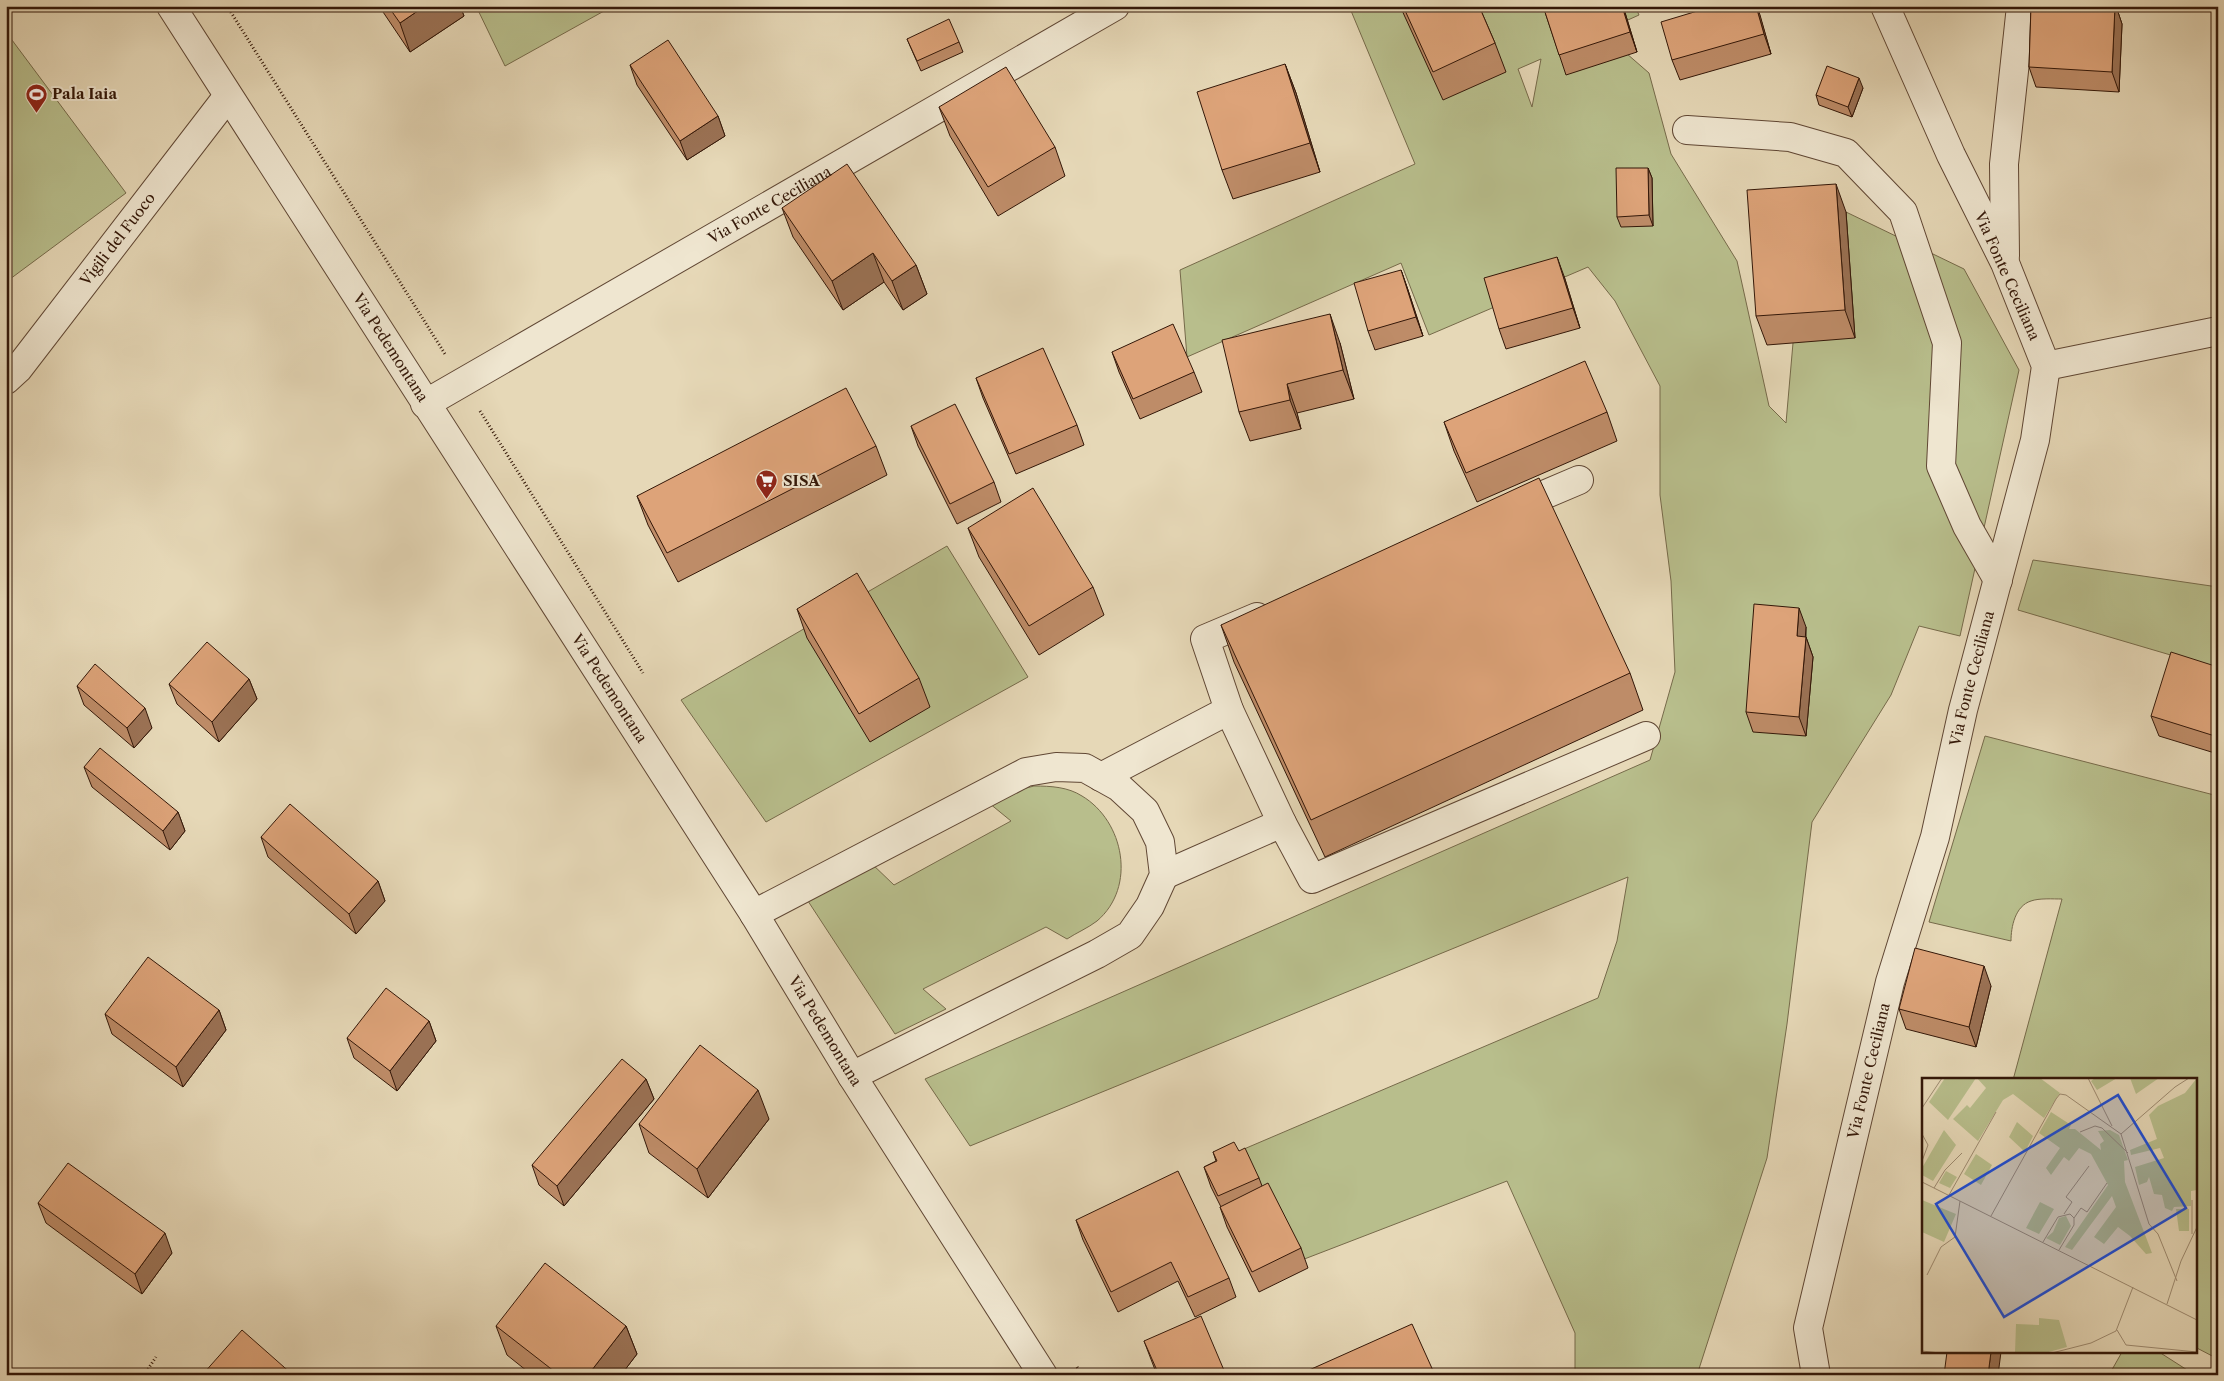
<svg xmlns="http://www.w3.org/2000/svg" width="2224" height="1381" viewBox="0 0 2224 1381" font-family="'Libre Caslon Text',serif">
  <rect width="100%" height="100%" fill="#e6d8b7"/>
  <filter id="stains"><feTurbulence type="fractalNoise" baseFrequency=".004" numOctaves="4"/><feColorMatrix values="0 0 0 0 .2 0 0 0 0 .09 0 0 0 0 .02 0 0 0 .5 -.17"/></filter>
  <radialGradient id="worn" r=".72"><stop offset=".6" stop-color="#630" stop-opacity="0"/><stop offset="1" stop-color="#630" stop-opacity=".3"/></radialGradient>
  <path fill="#b8be8c" stroke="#766a4a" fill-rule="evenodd" d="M476,6H613L505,66Z
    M1349,6H1635L1639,15L1579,42L1611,40L1649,73L1671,154L1737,261L1769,406L1786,423L1793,343L1846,212L1964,269L2019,370L1960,636L1919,626L1891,695L1812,822L1787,1024L1767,1158L1697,1375H1575V1333L1507,1181L1294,1263L1244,1149L1598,998L1617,941L1628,877L970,1146L925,1079L1650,760L1675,672L1671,581L1660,495V386L1615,301L1588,267L1429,335L1401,263L1187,357L1180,270L1415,164ZM1541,59L1532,107L1518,69Z
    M6,32L126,193L6,282Z
    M947,546L1028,677L766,822L681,700Z
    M2033,560L2218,587V669L2018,610Z
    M1985,736L2218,796V1359L2195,1347V1080H2013L2062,899C2053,899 2039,898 2031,901C2015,906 2011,927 2011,941L1929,922Z
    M1034,786C1051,786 1068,787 1082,796C1124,821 1137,887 1097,921C1088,928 1076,933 1067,939L1046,927L923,989L946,1009L895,1034L806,898L870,862L894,885L1011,821L989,803L1011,792Z
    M2122,1352H2159L2195,1375H2109Z"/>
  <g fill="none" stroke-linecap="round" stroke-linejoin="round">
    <defs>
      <g id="minor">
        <path id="s1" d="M171,6L754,914L852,1076L1043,1375"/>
        <path d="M1687,130L1790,137L1846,153L1903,212L1947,343L1941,466L1967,526L1998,580"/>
        <path d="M2005,256L2004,164L2021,6"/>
        <path d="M2046,366L2218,331"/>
        <path id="s2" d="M6,380L18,369L228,96"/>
        <path id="s3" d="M425,404L1115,6"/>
        <path d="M1513,508L1579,480"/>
        <path d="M1229,710L1282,823"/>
        <path d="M1101,777L1229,710L1205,639L1257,617"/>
        <path d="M1164,875L1282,823L1312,879L1646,736"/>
        <path d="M754,914L1026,772L1056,767L1085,768L1119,787L1145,811L1160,842L1164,875L1150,906L1130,935L1097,954L852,1076"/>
        <path id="s4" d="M1816,1375L1808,1328L1890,982L1935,837L1963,710L2035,440L2046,366L2005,263L1951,155L1885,6"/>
      </g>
    </defs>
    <use href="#minor" stroke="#604734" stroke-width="30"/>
    <path stroke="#331708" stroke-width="3" stroke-dasharray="1 2.5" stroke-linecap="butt" d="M227,6L445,354
      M480,411L643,673
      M1077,1367L1082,1375
      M144,1375L156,1357"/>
    <use href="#minor" stroke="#efe6d0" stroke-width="28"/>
  </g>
  <path fill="#be8c68" stroke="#331708" d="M379,6H460L464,16L410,52Z
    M1400,6H1479L1495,43L1506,72L1443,100Z
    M1543,6H1623L1637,52L1566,75Z
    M1714,6H1757L1771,54L1680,80L1672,60Z
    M2031,6H2116L2122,24L2119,92L2036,87L2029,67Z
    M907,39L959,42L963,52L921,71Z
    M1285,64L1296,93L1320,172L1233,199L1222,170Z
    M630,65L718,116L725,136L687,160L637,85Z
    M1863,88L1852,117L1819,105L1816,95Z
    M939,107L1055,147L1065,176L998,216L950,136Z
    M1648,168L1652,178L1653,226L1621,227L1617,217Z
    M782,208L916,265L927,294L903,310L884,282L843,310L793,237Z
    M1846,212L1855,338L1767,345L1756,316Z
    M1401,270L1408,290L1423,336L1375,350L1368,331Z
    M1564,276L1580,328L1506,349L1499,329Z
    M1340,343L1354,399L1297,413L1301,429L1250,441L1239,412Z
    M1112,352L1194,372L1202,392L1140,419L1119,372Z
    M976,378L1077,425L1084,445L1016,474L983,398Z
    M1607,412L1617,441L1477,502L1454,451L1444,422Z
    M911,426L994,482L1001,502L957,524L918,446Z
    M876,446L887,475L678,582L648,525L637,496Z
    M968,528L1093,587L1104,615L1039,655L979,557Z
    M797,609L919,678L930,707L870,742L807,638Z
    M1221,625L1630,673L1643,710L1325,857L1234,662Z
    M1806,627V637L1813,657L1806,736L1753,732L1746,712Z
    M2218,667V754L2159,736L2151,716Z
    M249,679L257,699L219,742L177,704L169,684Z
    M77,686L152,728L134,748L84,705Z
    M84,767L178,812L185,831L170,850L92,787Z
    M261,837L378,881L385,901L356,934L268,857Z
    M1991,986L1976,1047L1906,1029L1899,1009Z
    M219,1010L226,1030L183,1087L112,1034L105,1014Z
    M429,1021L436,1041L397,1091L354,1058L347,1038Z
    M646,1079L654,1099L564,1206L539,1185L532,1165Z
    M769,1119L708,1198L649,1153L639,1124Z
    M1239,1151L1259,1178L1262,1186L1301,1248L1308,1268L1259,1292L1227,1227L1220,1207H1221L1211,1187L1204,1167L1216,1161L1213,1152Z
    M38,1203L172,1253L142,1294L46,1223Z
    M1076,1220L1229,1278L1236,1297L1195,1317L1178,1281L1118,1312L1083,1240Z
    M496,1326H626L637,1354L621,1375H532L507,1355Z
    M1144,1341L1226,1375H1157Z"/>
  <path fill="#9b7255" stroke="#331708" d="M425,6H460L464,16L410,52L400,23Z
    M1622,6H1623L1637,52L1630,32Z
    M1756,6H1757L1760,15L1771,54L1764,34Z
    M2115,6H2116L2122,24L2119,92L2112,72Z
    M1285,64L1296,93L1320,172L1310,143Z
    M1859,78L1863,88L1852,117L1848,107Z
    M718,116L725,136L687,160L680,141Z
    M1648,168L1652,178L1653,226L1649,215Z
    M1836,184L1846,212L1855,338L1845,310Z
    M873,253L884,282L843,310L832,281Z
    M1557,257L1564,276L1580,328L1573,308Z
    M916,265L927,294L903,310L892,281Z
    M1401,270L1408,290L1423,336L1416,317Z
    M1330,314L1340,343L1354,399L1343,370Z
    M1287,384L1297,413L1301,429L1290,400Z
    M1799,608L1806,627L1804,656L1797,636Z
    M1806,637L1813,657L1806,736L1799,717Z
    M249,679L257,699L219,742L212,722Z
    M145,708L152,728L134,748L127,728Z
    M178,812L185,831L170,850L163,831Z
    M378,881L385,901L356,934L349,914Z
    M1984,966L1991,986L1976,1047L1969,1027Z
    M219,1010L226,1030L183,1087L176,1067Z
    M429,1021L436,1041L397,1091L390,1071Z
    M646,1079L654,1099L564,1206L557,1186Z
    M758,1090L769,1119L708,1198L697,1169Z
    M165,1233L172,1253L142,1294L135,1274Z
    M626,1326L637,1354L621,1375H588Z
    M1991,1352H2001L1998,1375H1988Z"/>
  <path fill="#dda379" stroke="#331708" d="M388,6H425L400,23Z
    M1403,6H1479L1495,43L1433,72Z
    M1543,6H1622L1630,32L1559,55Z
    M1714,6H1756L1764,34L1672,60L1661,22Z
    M2031,6H2115L2112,72L2029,67Z
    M949,19L959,42L917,61L907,39Z
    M668,40L718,116L680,141L630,65Z
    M1285,64L1310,143L1222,170L1197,92Z
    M1827,66L1859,78L1848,107L1816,95Z
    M1006,67L1055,147L988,187L939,107Z
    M847,164L916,265L892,281L873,253L832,281L782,208Z
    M1616,168H1648L1649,215L1617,217Z
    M1836,184L1845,310L1756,316L1747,190Z
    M1557,257L1573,308L1499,329L1484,278Z
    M1401,270L1416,317L1368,331L1354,283Z
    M1330,314L1343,370L1287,384L1290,400L1239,412L1222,340Z
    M1173,324L1194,372L1133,399L1112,352Z
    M1043,348L1077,425L1009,454L976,378Z
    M1585,361L1607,412L1466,473L1444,422Z
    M846,388L876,446L667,553L637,496Z
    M955,404L994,482L950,504L911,426Z
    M1539,478L1630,673L1311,820L1221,625Z
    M1033,488L1093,587L1029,626L968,528Z
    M857,573L919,678L859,714L797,609Z
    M1754,604L1799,608L1797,636L1806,637L1799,717L1746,712Z
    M207,642L249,679L212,722L169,684Z
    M2171,652L2218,667V737L2151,716Z
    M95,664L145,708L127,728L77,686Z
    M100,748L178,812L163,831L84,767Z
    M290,804L378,881L349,914L261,837Z
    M1915,948L1984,966L1969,1027L1899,1009Z
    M148,957L219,1010L176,1067L105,1014Z
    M386,988L429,1021L390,1071L347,1038Z
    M700,1045L758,1090L697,1169L639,1124Z
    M622,1059L646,1079L557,1186L532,1165Z
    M1234,1142L1239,1151L1245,1148L1259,1178L1218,1196L1204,1167L1217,1161L1213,1152Z
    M68,1163L165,1233L135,1274L38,1203Z
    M1178,1171L1229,1278L1188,1297L1171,1262L1111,1292L1076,1220Z
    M1268,1183L1301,1248L1252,1272L1220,1207Z
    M545,1263L626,1326L588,1375H559L496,1326Z
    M1201,1316L1226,1375H1159L1144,1341Z
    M1412,1324L1435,1375H1298Z
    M242,1330L293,1375H204L203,1374Z
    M1947,1352H1991L1988,1375H1944Z"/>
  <defs>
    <symbol id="stadium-pin" viewBox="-11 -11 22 30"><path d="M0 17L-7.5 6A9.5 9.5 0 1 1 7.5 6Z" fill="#8f2418" stroke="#efe6d0"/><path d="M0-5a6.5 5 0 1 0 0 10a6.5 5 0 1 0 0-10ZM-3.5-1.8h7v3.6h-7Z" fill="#fff"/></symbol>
    <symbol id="supermarket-pin" viewBox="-11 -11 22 30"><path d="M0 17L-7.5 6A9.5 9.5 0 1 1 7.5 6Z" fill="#8f2418" stroke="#efe6d0"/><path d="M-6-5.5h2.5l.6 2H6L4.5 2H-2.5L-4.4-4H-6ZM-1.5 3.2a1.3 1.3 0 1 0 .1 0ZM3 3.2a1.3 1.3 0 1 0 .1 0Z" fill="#fff"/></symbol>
  </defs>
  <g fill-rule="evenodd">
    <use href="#stadium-pin" x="24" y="82" width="25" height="34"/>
    <use href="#supermarket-pin" x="754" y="468" width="25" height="34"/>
  </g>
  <g text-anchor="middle" stroke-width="4" stroke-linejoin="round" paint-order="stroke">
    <g font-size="15" font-weight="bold" fill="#331708" stroke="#efe6d0" text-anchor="start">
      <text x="52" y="99">Pala Iaia</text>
      <text x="783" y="486">SISA</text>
    </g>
    <g font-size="15" fill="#331708" stroke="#efe6d0">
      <text dy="5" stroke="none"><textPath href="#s3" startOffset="398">Via Fonte Ceciliana</textPath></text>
      <text dy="5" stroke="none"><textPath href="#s2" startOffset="180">Vigili del Fuoco</textPath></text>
      <text transform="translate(2007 276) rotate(66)" y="5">Via Fonte Ceciliana</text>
      <text dy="5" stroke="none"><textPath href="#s1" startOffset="406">Via Pedemontana</textPath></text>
      <text dy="5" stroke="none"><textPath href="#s4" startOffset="718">Via Fonte Ceciliana</textPath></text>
      <text dy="5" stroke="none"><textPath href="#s1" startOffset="811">Via Pedemontana</textPath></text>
      <text dy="5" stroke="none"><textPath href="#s1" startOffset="1216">Via Pedemontana</textPath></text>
      <text dy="5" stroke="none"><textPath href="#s4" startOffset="312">Via Fonte Ceciliana</textPath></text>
    </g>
  </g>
  <g transform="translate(1922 1078)">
    <rect width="275" height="275" fill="#e6d8b7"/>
    <path d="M23,0H54L26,42L7,24ZM55,0H118L138,15L122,40L91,16L81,22L56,63L31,41L45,27L48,30L64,10ZM173,0H195L175,12L169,3ZM208,0H237L214,16ZM275,0V112L269,113V128L252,129L250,133L243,130L240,117L232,116L227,99L225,104L217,107L213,89L242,80L238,70L209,77L208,72L235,61L227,37L236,28L263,15ZM129,34L149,47L147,51H153L179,72L178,66L182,63L176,53L188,52L197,57L206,82L202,83L203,104L230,175L224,176L208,158L196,149L182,166L172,159L194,129L190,118L150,172L143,169L186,107L169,76L157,70L147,83L142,79L129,97L124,90L138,70L117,55ZM95,44L111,58L103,74L87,59ZM22,52L34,67L11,103L0,97V90ZM54,76L70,87L59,107L42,96ZM24,93L35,99L28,110L17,105ZM0,122L34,136L22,164L0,154ZM118,124L132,131L117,156L104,150ZM254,131H267V153H257ZM144,138L149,148L138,167L124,160L131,154L137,140ZM117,240L137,242L145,269L123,275H93L94,246L117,247Z" fill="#b8be8c"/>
    <path fill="none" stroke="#9e8b71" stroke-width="1" d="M166,0L190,48M0,30L20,0M158,54L173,48L180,50L206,75M0,56L6,67L0,83M199,56L253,9L267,0M0,104L275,242M12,110L23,92L40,75M27,117L74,34M270,122V156M142,136L150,124L144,119L167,88M69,138L134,21L138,16L144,17L199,56L227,146L236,156L255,203M152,140L159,130L165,134L185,105M121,164L136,139L148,136L152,140V147L137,172M5,197L19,169L33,159L38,123M245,226L259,183L275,149M195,252L204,267L275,274M0,273L18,275M130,275L169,265L194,253L211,209"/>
    <path fill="#1d4ed8" fill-opacity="0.15" stroke="#1d4ed8" stroke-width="2.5" d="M196,17L264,130L82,239L14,126Z"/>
    <rect width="275" height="275" fill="none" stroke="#331708" stroke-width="2.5"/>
  </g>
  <rect width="2224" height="1381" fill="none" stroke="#e6d8b7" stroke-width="25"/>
  <rect x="8" y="8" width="2209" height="1366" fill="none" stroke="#331708" stroke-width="2.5"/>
  <rect x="12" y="12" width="2199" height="1356" fill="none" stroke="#331708"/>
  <rect width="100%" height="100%" filter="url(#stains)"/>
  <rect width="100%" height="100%" fill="url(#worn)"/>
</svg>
